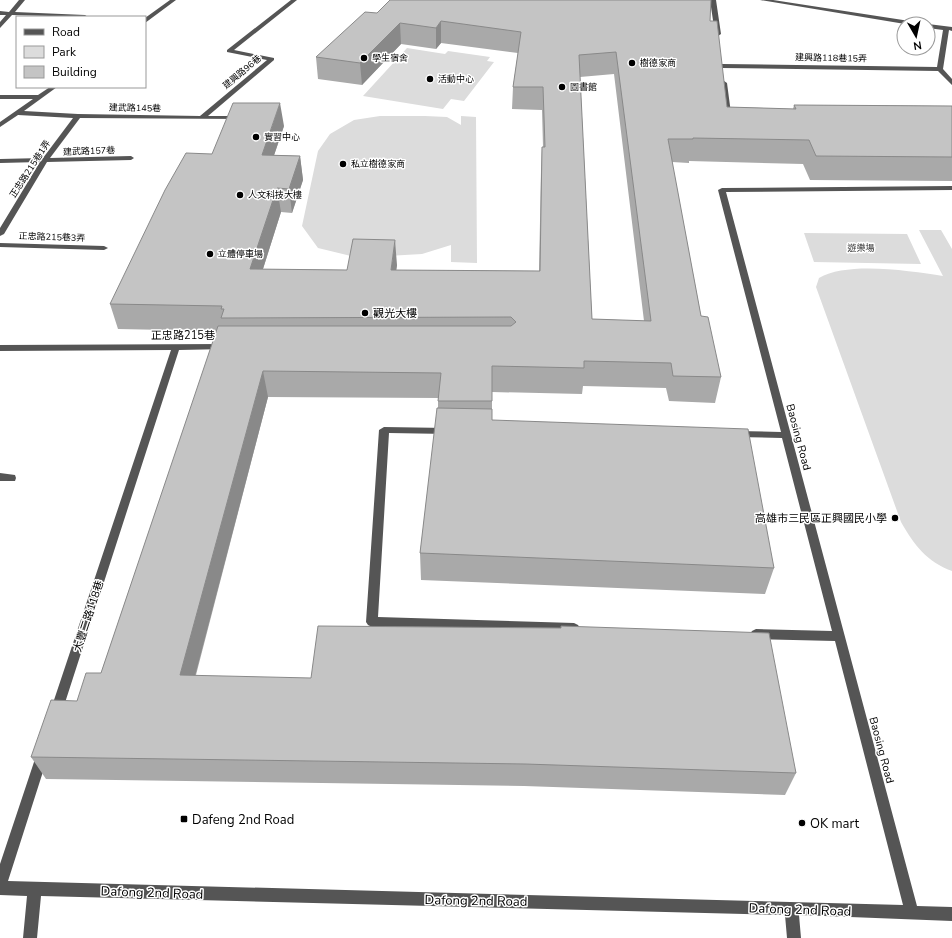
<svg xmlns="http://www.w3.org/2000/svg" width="952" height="938" viewBox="0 0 952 938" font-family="'Nunito Sans','Noto Sans TC',sans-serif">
  <rect width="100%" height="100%" fill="#fff"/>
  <path fill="#dcdcdc" d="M407,48L445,54L448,51L490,57L487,61L494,62L464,101L451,99L443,109L363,96Z
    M380,116H425L447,117L461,125V116L476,117L477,263L451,262V245L422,254L387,256H351L318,248L302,226L318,151L330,134L354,120Z
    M919,230H941L952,249V571C927,562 914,545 901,522L816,287L819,278C848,261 910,271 943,276Z
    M804,233L907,234L921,264L814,262Z"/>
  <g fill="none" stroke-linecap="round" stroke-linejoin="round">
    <path fill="#555" fill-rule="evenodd" d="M19,0H25L15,12L85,15L88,17L12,15L0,28V22L6,15H0V11L9,12Z
      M170,0H176L145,23V18Z
      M291,0H297L234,50L274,58V60L208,116H239L241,117V119L80,118L50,158L131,156L134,158L131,160L47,162L4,234L0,236V228L40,162L0,163V159L43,158L73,118L18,115L0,127V122L33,99H0V95H38L50,87H57L24,111L78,114L200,116L267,60L227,52V50Z
      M710,0H716L721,34L718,36L715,34Z
      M760,0H773L916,22L919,24H905Z
      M928,24L952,27V31L949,30L943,69L952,79V85L938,71L722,68L719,66L722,64L937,67L943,30L928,28Z
      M724,81L727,83L732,121L729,123L726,121L721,83Z
      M952,186V190L726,192L917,906L952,907V921L799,915L801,938H787L785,915L41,896L37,938H23L27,896L0,895V864L36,756L37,752L42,750L47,752L48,756L8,881L903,905L835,641L756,639L752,637L750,634L752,631L756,629L832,631L782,438L736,437L731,434L736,431L781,432L718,190L722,188Z
      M0,243L104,246L108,248L104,250L0,247Z
      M224,344L227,345L228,347L227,349L179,350L62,712L60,716L56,717L52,716L50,712L171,350L0,351V345Z
      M384,427L448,428L453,431L448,434L389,433L378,617L574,623L578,625L580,628L578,631L574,633L372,627L368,625L366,622L379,430Z
      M0,473L15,475L16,478L15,481H0Z"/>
  </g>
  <path fill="#a9a9a9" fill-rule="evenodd" d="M377,13L710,21L727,107L793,109L794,105L952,106V181L810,180L803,164L689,161V163L672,162L701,316L721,377L715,403L669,401L666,388L583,386L582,394L492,392V420L774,568L765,594L421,580L420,553L438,408V398L268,397L196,675L796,773L785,795L524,786L46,779L31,757L77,701L101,673L217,331L118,329L110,304L212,154L284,126L274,155L300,156L303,180L292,213L281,212L263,269L347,270L397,265L396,270L539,271L541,171L542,147H543L542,110L512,109L513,87L518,53L441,43L436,49L401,44L362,85L318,79L316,57ZM614,74L644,321L592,319L580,77Z"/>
  <path fill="#898989" d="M441,21V43L436,49V28Z
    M400,23L401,44L362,85L360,63Z
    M280,103L284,126L266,179L262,155Z
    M300,156L303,180L292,213L289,189Z
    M277,188L281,212L255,294L250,269Z
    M395,240L397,265L393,295L391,270Z
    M263,371L268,397L189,699L180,675Z"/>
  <path fill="#c4c4c4" stroke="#898989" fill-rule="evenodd" d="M390,0H711L710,21H717L727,107L796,109L794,105L952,106V157L816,156L809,140L693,138V139H668L701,316L708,317L721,377L673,376L671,363L584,361V368L492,366V401H438L441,373L263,371L180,675L311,678L318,626L561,628V626L769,633L796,773L525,764L31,757L51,700L77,701L86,673H101L218,326H511L516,322L511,317L221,318L224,309H221L222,306L110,304L165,190L186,153L212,154L233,103H280L262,155L300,156L289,189L277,188L250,269L347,270L353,239L395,240L391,270L540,271L542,147H545L543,87H513L521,32L441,21L436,28L400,23L360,63L316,57L365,12L377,13ZM616,52L651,321L592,319L579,55Z
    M437,408L492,409V420L748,429L774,568L420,553Z"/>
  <g fill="#000" stroke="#fff" stroke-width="1.5">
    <circle cx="364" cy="58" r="4"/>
    <circle cx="632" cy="63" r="4"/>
    <circle cx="430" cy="79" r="4"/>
    <circle cx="562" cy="87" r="4"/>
    <circle cx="256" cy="137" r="4"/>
    <circle cx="343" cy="164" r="4"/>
    <circle cx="240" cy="195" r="4"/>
    <circle cx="210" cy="254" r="4"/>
    <circle cx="365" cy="313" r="4"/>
    <circle cx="895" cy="518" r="4"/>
    <rect x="180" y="815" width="8" height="8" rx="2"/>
    <circle cx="802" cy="823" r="4"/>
  </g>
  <g text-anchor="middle" stroke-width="3" stroke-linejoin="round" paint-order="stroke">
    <g font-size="9" fill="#000" stroke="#fff" text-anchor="start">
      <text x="372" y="61">學生宿舍</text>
      <text x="640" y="66">樹德家商</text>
      <text x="438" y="82">活動中心</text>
      <text x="570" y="90">圖書館</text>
      <text x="264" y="140">實習中心</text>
      <text x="351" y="167">私立樹德家商</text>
      <text x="248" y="198">人文科技大樓</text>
      <text x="218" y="257">立體停車場</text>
    </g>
    <g font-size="9" fill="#000" stroke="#fff">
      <text transform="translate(831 58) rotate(1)" y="3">建興路118巷15弄</text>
      <text transform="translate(242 72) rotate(-40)" y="3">建興路96巷</text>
      <text transform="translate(135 108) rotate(1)" y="3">建武路145巷</text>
      <text transform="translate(89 151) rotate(-2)" y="3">建武路157巷</text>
      <text transform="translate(30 169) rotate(-57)" y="3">正忠路215巷1弄</text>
      <text transform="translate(52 237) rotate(2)" y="3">正忠路215巷3弄</text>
    </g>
    <g font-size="9" fill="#333" stroke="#fff">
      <text x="861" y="251">遊樂場</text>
    </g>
    <g font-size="11" fill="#000" stroke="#fff" text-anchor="start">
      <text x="373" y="317">觀光大樓</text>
      <text x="887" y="522" text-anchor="end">高雄市三民區正興國民小學</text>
    </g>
    <g font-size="11" fill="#000" stroke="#fff">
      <text x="183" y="339">正忠路215巷</text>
      <text transform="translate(799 437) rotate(75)" y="4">Baosing Road</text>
      <text transform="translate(88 616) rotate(-72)" y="4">大豐二路118巷</text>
      <text transform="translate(882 750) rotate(75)" y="4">Baosing Road</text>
    </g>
    <g font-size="13" fill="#000" stroke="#fff" text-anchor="start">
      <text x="192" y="824">Dafeng 2nd Road</text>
      <text x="810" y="828">OK mart</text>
    </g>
    <g font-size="13" fill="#000" stroke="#fff">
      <text transform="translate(152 892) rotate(2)" y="5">Dafong 2nd Road</text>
      <text transform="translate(476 900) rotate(1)" y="5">Dafong 2nd Road</text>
      <text transform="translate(800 909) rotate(2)" y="5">Dafong 2nd Road</text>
    </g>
  </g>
  <rect x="16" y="16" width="130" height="72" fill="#ffffff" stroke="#999999"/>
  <rect x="24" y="29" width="20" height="6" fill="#555555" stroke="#999999"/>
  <text x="52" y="36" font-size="12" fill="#000000">Road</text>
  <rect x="24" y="46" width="20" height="12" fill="#dcdcdc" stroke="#999999"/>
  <text x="52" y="56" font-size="12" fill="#000000">Park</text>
  <rect x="24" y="66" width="20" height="12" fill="#c4c4c4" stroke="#999999"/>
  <text x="52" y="76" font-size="12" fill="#000000">Building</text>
  <g transform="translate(916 36) rotate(171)"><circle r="19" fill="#ffffff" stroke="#999999"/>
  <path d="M0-3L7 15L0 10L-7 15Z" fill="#000000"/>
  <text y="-6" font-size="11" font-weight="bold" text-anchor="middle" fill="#000000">N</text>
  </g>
</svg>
